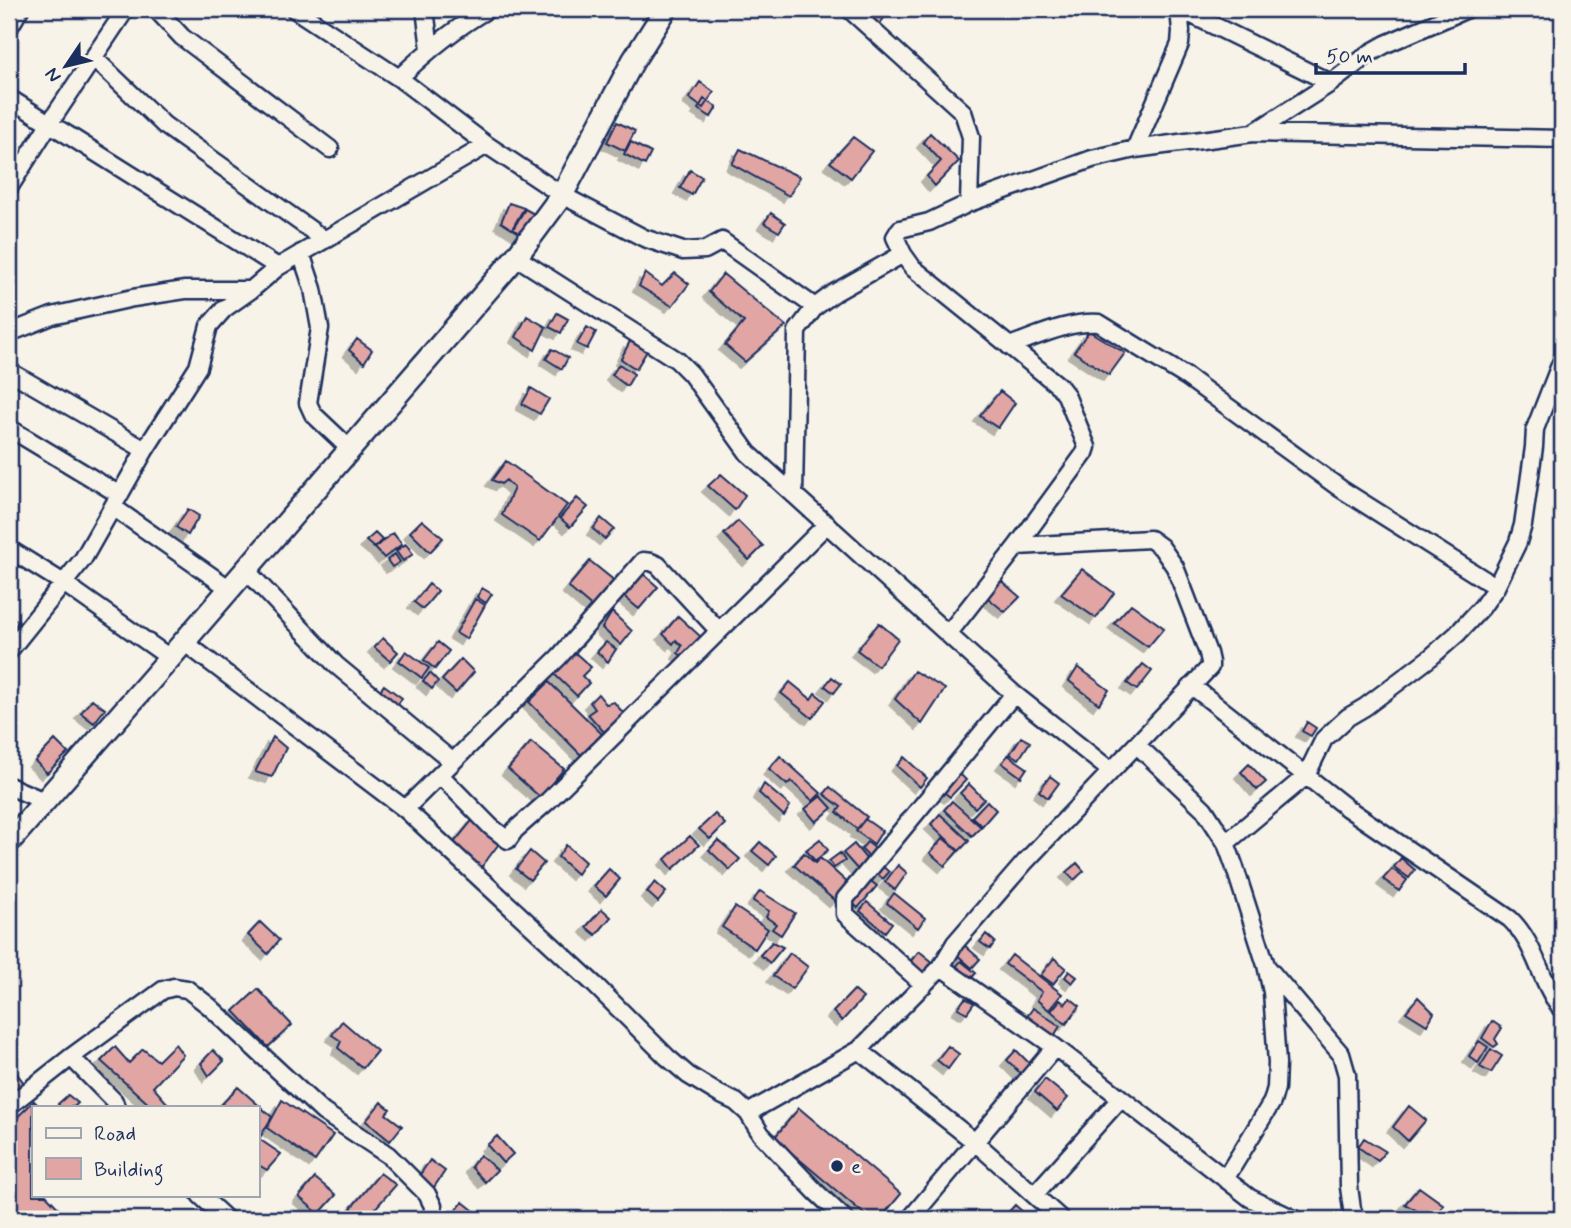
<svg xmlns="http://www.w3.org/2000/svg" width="1571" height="1228" viewBox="0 0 1571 1228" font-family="Mynerve,sans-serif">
  <defs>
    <filter id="shadow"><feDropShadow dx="-6" dy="6" stdDeviation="0" flood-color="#0004"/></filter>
  </defs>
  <rect width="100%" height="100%" fill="#f7f3e8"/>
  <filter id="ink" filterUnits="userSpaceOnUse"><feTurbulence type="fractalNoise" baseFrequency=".0143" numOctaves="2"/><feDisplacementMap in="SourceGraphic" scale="14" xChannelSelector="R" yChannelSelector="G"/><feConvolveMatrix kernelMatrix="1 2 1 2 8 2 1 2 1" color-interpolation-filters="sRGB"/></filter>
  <g filter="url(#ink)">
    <path fill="#e1a6a4" stroke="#1b2f5e" stroke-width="2" filter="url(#shadow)" d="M863,9H890L877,28L859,14Z
      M700,82L714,92L703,108L689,98Z
      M704,99L717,107L711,117L698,109Z
      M617,122L635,131L625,151L607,142Z
      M930,133L959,161L935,186L927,176L941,161L923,142Z
      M853,137L872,151L851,178L830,162Z
      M631,142L651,153L645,165L624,154Z
      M740,149L800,177L789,196L732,164Z
      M690,170L702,177L692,195L680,188Z
      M509,203L524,208L512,229L501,222Z
      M525,209L536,215L524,236L513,229Z
      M771,213L785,223L779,232L764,223Z
      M645,273L662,286L675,273L689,284L672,306L639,286Z
      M723,274L786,326L745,362L725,345L744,322L709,292Z
      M557,313L568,319L561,333L549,327Z
      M527,316L546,327L535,350L516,337Z
      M587,327L596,332L587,349L577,344Z
      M1089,331L1125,353L1109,375L1074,352Z
      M357,339L372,350L364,363L349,350Z
      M630,341L647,351L636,369L621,359Z
      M552,349L568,358L562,369L546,359Z
      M619,364L634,374L627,386L612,375Z
      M531,388L549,399L540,414L522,404Z
      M1000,391L1015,403L998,428L980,416Z
      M506,461L567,505L540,541L502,515L514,488L506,480L501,484L492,480Z
      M721,474L745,495L735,510L708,486Z
      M577,498L588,507L570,527L560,518Z
      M188,509L199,516L188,535L176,527Z
      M601,518L614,529L605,539L593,529Z
      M422,520L443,538L430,552L410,532Z
      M738,521L763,546L749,560L724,534Z
      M375,533L382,540L374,548L366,541Z
      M393,533L402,544L384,558L375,548Z
      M406,544L413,554L403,561L396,551Z
      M395,554L400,562L392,567L387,560Z
      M590,561L616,582L594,609L568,587Z
      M1082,569L1114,593L1096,618L1061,594Z
      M641,572L658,587L639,609L621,594Z
      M998,578L1020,597L1005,612L983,594Z
      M429,584L438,591L423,609L414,602Z
      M482,588L492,594L486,603L477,597Z
      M475,599L485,605L466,639L456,633Z
      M1131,604L1164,628L1148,647L1114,623Z
      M612,612L632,631L621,645L602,628Z
      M9,616L18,621L9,638Z
      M678,616L701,637L683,657L678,653L682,646L676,640L673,644L663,634Z
      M879,623L898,639L878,666L857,650Z
      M383,638L398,652L390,661L374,647Z
      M438,642L449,651L435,669L424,660Z
      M606,642L616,649L608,662L597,652Z
      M572,650L591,667L582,676L589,683L577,696L552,672Z
      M406,651L429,668L422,678L399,661Z
      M461,659L474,672L456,693L442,680Z
      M1143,664L1152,671L1137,690L1127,683Z
      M1078,667L1109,690L1099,704L1069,681Z
      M914,671L945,689L922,724L895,699Z
      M430,673L438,681L432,689L423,681Z
      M832,677L841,684L834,693L825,686Z
      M549,682L602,734L581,755L529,702Z
      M790,682L811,699L815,693L825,701L812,718L781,693Z
      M384,685L402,698L395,709L376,696Z
      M598,694L606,704L614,702L624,714L604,732L588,714L595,709L590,702Z
      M92,699L105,709L94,723L81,713Z
      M1307,722L1316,728L1311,736L1302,731Z
      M273,737L286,748L272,777L255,772Z
      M1021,737L1030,742L1019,759L1010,754Z
      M55,740L68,753L47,773L35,761Z
      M531,742L564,769L540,797L508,769Z
      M1008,755L1027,768L1021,777L1002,763Z
      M780,756L821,793L813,801L791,781L787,785L769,769Z
      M904,757L927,778L920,787L897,766Z
      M1249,764L1266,782L1257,790L1241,772Z
      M957,771L966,780L950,797L940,789Z
      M1050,776L1059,783L1048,798L1039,791Z
      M764,784L790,806L784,816L759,793Z
      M969,784L984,799L975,808L960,793Z
      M830,787L867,817L857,829L837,812L841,807L824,794Z
      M821,796L832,808L816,822L805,809Z
      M952,801L981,827L972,836L944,810Z
      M987,801L996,810L982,826L972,817Z
      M715,814L725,824L710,839L699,829Z
      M940,814L969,841L959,851L931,824Z
      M474,818L501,841L480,869L452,845Z
      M865,819L882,831L874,844L856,831Z
      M690,836L699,845L673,869L665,859Z
      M943,838L958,851L945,866L930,853Z
      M820,839L828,850L815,861L806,850Z
      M718,840L740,859L730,870L709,850Z
      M760,842L776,856L769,865L752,851Z
      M867,842L876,849L869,857L861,849Z
      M854,844L868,861L858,870L843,853Z
      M566,845L585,862L577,874L558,857Z
      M530,851L544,863L530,880L516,869Z
      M804,853L815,863L820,858L850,885L835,901L794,865Z
      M840,853L845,861L834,868L829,861Z
      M1401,858L1415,870L1409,878L1394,867Z
      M879,863L889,872L883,879L873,870Z
      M1077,863L1084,871L1074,880L1066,872Z
      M898,865L907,873L895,890L885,882Z
      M609,869L620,879L606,896L594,886Z
      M1392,869L1407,880L1399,891L1383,879Z
      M867,878L877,886L858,908L850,901Z
      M655,882L666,892L658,902L647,892Z
      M760,891L795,913L781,935L772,929L776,924L766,917L769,911L753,901Z
      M894,893L925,918L918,928L887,903Z
      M867,902L892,923L885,932L860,911Z
      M735,907L768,929L755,949L722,927Z
      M602,909L611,917L596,935L586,927Z
      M260,922L279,940L268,954L248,935Z
      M986,934L995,942L990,949L980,942Z
      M772,942L783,947L770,963L760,955Z
      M963,944L980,959L972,968L955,953Z
      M919,951L935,964L926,976L909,963Z
      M790,953L808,967L792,989L773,976Z
      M1012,955L1062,994L1049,1010L1037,1000L1042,992L1005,964Z
      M1054,958L1066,968L1053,984L1041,975Z
      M961,961L976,973L968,982L953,970Z
      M1069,971L1077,977L1072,983L1065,977Z
      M258,989L292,1025L268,1047L234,1011Z
      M854,990L863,998L842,1021L833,1012Z
      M1418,997L1434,1013L1427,1025L1406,1012Z
      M965,998L974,1003L967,1013L958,1008Z
      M1070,998L1080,1006L1066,1024L1051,1011L1060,1000L1065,1004Z
      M1033,1008L1060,1026L1054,1036L1026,1018Z
      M342,1021L377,1051L363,1068L338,1048L341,1041L332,1035Z
      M1492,1021L1502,1028L1495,1039L1498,1044L1494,1047L1482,1038Z
      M1479,1041L1488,1047L1478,1063L1469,1056Z
      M175,1044L183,1055L153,1087L168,1104L164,1107H152L101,1061L115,1047L129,1063L143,1049L158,1061Z
      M948,1046L959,1054L948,1069L937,1060Z
      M1491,1049L1502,1056L1491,1073L1480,1067Z
      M213,1050L224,1061L209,1076L201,1063Z
      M1016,1050L1033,1067L1023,1076L1007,1060Z
      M9,1063L24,1083L11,1098L9,1096Z
      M1045,1079L1068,1098L1057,1111L1035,1092Z
      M238,1087L272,1117L259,1139L281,1154L267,1170L257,1164V1107H219Z
      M68,1095L78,1103L74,1107H60L58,1104Z
      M282,1100L333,1135L315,1161L267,1128Z
      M34,1101L40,1107H33V1195H46L65,1215L60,1219H9V1125Z
      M381,1102L390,1109L386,1114L402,1126L390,1141L366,1121Z
      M1409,1106L1426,1120L1408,1141L1393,1127Z
      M799,1108L901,1194L880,1219H870L774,1138Z
      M497,1136L513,1154L503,1163L487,1145Z
      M1364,1138L1385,1151L1378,1161L1358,1147Z
      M480,1155L497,1170L485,1182L471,1167Z
      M430,1160L445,1171L432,1190L417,1179Z
      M380,1173L396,1185L366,1219H363L351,1208Z
      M315,1178L336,1195L319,1214L299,1197Z
      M1419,1187L1444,1205L1432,1219L1405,1204Z
      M463,1202L478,1214L472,1219H462L455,1212Z
      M1015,1205L1031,1219H1002Z"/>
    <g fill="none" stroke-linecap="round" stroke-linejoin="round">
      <defs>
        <path id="minor" d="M156,9L182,37L330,149
          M294,9L399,78L487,145L562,195L644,238L683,251L705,250L722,241L815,307
          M425,9L430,49
          M849,9L963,112L971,137L969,203
          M1180,9L1331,83
          M9,28L20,9
          M94,58L164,125L325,240
          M399,78C427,51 455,28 488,9
          M9,98L278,267
          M1253,133L1331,83L1370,53L1386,44L1467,9
          M1135,149L1180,44L1181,31L1179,9
          M9,188L49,124L126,9
          M301,253L313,289L320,328L308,403L313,414L350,449
          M516,257L677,360L691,374L748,453L1014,694L1111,771
          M9,333L52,316L133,298L185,290H251
          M1009,346C1038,336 1068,321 1099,323L1187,377L1341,489L1496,587
          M9,371L145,450
          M9,428L120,495
          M794,495L797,331L815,307L834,293L903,254
          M113,507L230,589
          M9,549L62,582L170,658
          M246,570L336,665L453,762
          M948,634L1017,546L1085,453L1087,447L1066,395L1059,386L913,268L903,254L895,237L900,229L929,222L969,203L1092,159L1135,149L1253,133L1562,139
          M184,642L405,809L595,985L667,1057L688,1075L719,1094L736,1102L748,1113L761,1134L816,1192L845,1219
          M9,651L83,559L145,450L198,367L209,326L224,309L251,290L278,267L487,145
          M1192,686L1347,808L1510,919C1536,944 1540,982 1562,1010
          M1137,745L1204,809L1226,843L1234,865L1266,965L1272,992L1277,1063L1276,1088L1272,1102L1225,1179
          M440,775L491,827L508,840L515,830L548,801L827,524
          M9,786L44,801
          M405,809L559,657L643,561L651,562L658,565L719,631
          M1226,843L1306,776L1324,739L1348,717L1365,707L1431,657L1457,634L1482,607L1496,587L1518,542L1523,525L1534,447L1535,429L1562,360
          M941,967L1055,1047L1250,1198L1294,1219
          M1267,967L1341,1054L1347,1075L1349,1187L1352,1209L1356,1219
          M924,985L845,914V899L1014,694
          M859,1050L975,1142L1061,1219
          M71,1057L114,1101L116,1107
          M9,1106L71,1057L163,990L174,987L187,989L209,1006L323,1112L388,1155L427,1194L433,1206L432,1219
          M748,1113L859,1050L941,967L955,943L1025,862L1210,667V662L1208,653L1175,567L1161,547L1150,539L1017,546
          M200,1195L226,1219
          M1034,1195L1121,1098
          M910,1219L1055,1047"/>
        <path id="tertiary" d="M9,842L170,658L516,257L562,195L633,61L666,9"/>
      </defs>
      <use href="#minor" stroke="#1b2f5e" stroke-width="21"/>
      <use href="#tertiary" stroke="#1b2f5e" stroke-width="26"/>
      <use href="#minor" stroke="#f7f3e8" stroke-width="16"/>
      <use href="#tertiary" stroke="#f7f3e8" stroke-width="21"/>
    </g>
  </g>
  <circle fill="#1b2f5e" stroke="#f7f3e8" stroke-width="2.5" cx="837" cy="1166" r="7"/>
  <g text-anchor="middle" stroke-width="5" stroke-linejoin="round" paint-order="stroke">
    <g font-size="21" fill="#1b2f5e" stroke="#f7f3e8" text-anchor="start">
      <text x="851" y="1173">e</text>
    </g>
  </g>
  <rect width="1571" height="1228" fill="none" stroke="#f7f3e8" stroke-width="35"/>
  <rect x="18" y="18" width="1536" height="1193" fill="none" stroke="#1b2f5e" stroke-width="2.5" filter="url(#ink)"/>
  <rect x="32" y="1106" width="228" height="91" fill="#f7f3e8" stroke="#9fa5b1" stroke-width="2"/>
  <rect x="46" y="1128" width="35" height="10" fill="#f7f3e8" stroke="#9fa5b1" stroke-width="2"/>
  <text x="94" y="1140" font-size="21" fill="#1b2f5e">Road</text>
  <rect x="46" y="1158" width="35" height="21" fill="#e1a6a4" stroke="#9fa5b1" stroke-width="2"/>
  <text x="94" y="1176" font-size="21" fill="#1b2f5e">Building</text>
  <g transform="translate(66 66) rotate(235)" stroke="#f7f3e8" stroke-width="5" paint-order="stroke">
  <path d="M0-5L12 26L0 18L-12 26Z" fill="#1b2f5e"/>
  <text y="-10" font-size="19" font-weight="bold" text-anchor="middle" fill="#1b2f5e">N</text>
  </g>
  <path d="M1316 63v10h149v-10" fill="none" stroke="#1b2f5e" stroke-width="3.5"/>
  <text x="1326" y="63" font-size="21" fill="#1b2f5e" stroke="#f7f3e8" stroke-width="5" paint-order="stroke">50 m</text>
</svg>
